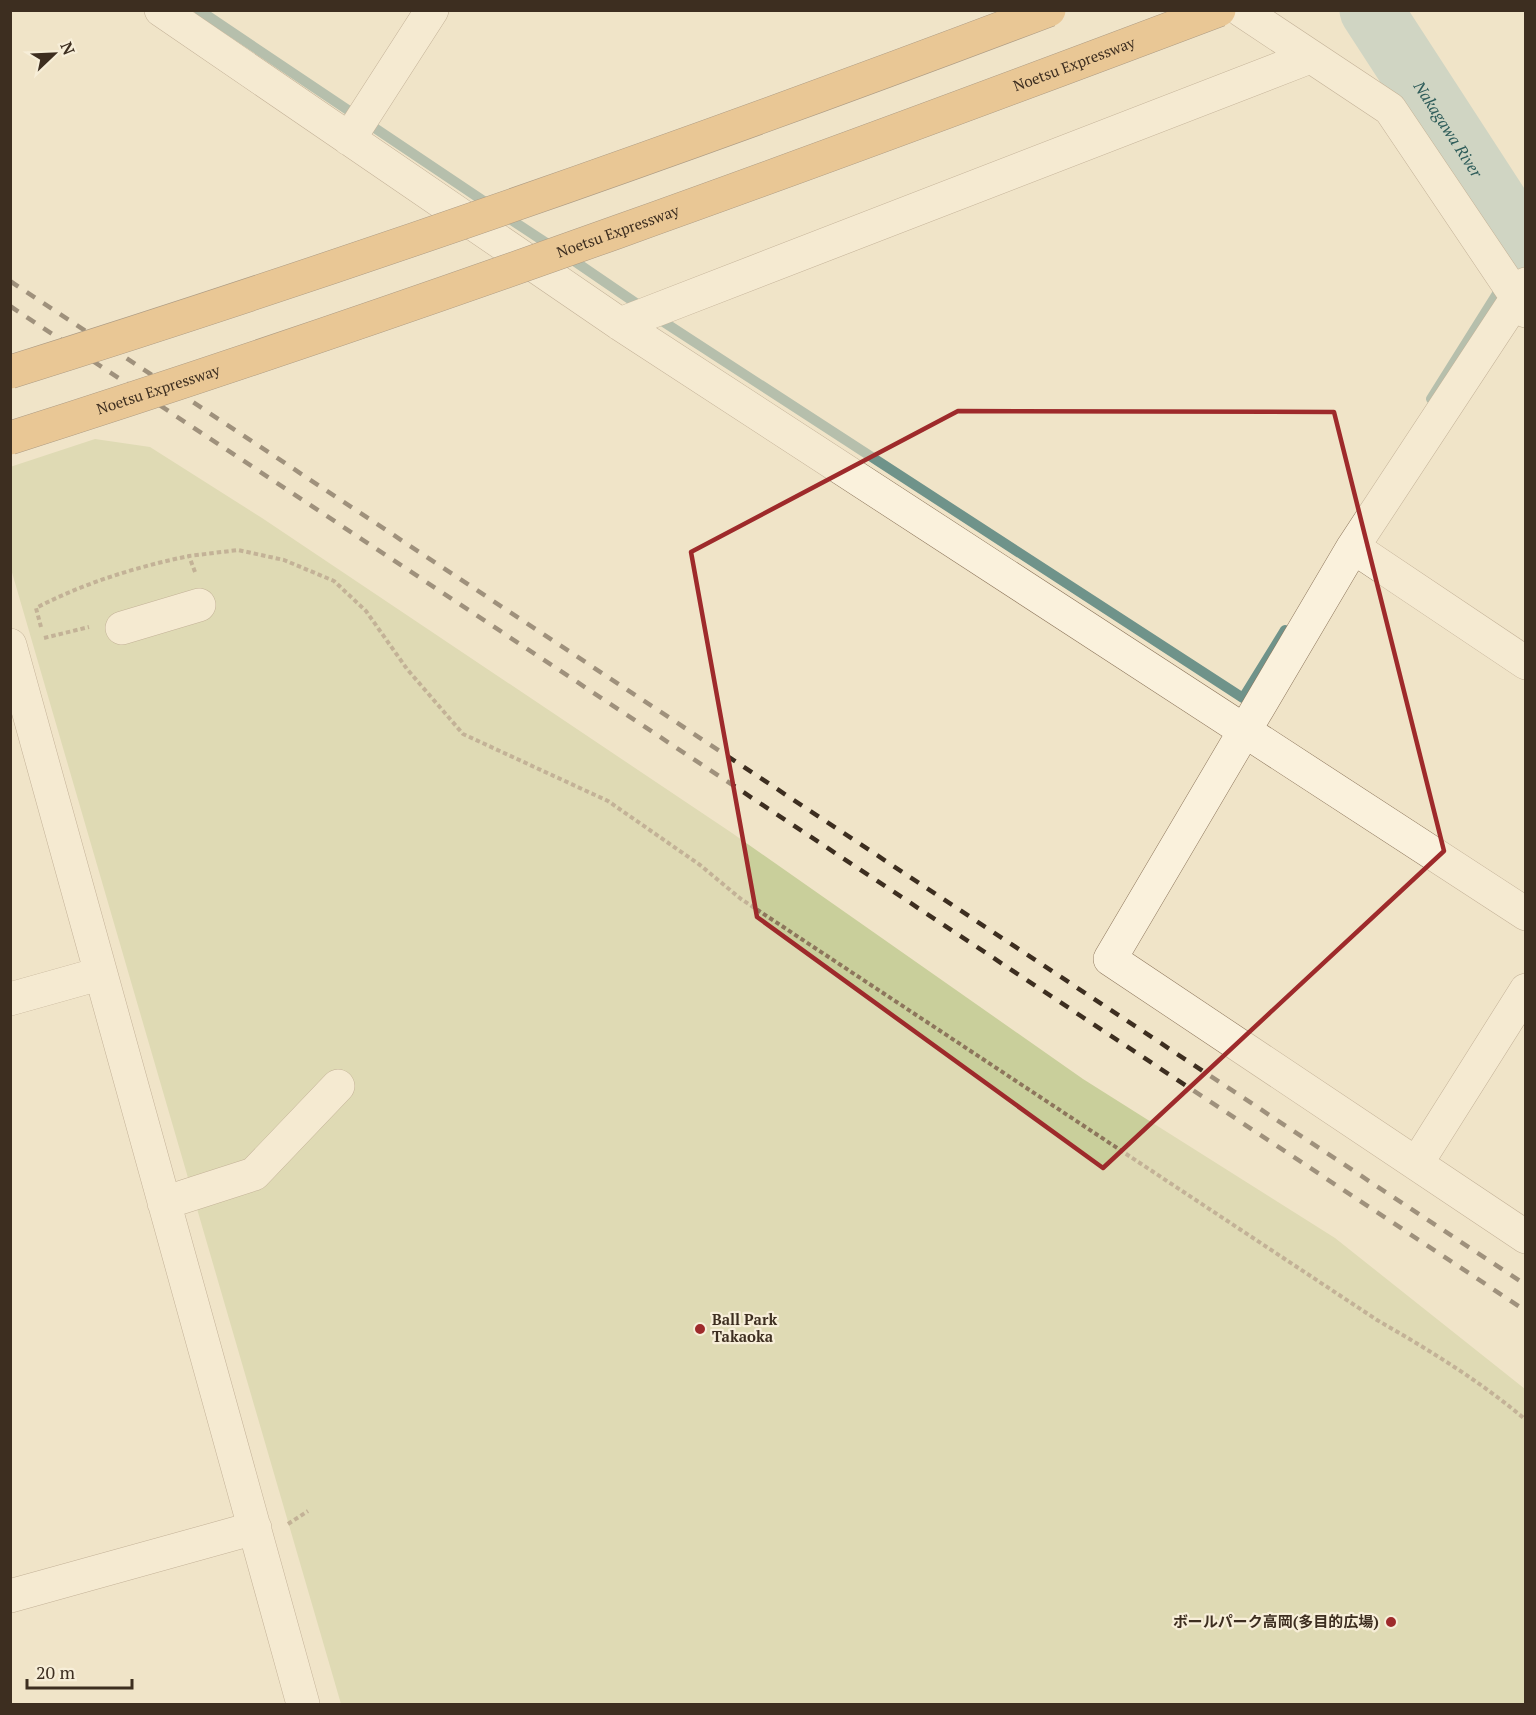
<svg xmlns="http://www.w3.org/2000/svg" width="1536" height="1715" viewBox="0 0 1536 1715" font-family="'PT Serif','Noto Sans JP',serif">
  <rect width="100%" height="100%" fill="#f0e4c8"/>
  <path fill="#c9cf9b" d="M95,439L150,447L262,518L732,833L1083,1079L1335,1238L1525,1389V1704H341L11,569L10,467Z"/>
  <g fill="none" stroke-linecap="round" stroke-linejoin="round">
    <path stroke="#6f938a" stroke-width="10" d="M199,10L491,206
      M504,215L554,248
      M567,256L643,308
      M656,317L1243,698L1285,630
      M1431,399L1525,249"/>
    <path stroke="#a9c4bc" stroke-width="63" id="s1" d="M1371,10L1526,249"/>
    <defs>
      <path id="minor" d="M161,10L620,324L1526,914
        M1241,10L1390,109L1526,311
        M349,139L432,10
        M1526,284L1353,547L1110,959L1526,1237
        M620,324L1310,57
        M1353,547L1526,663
        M122,628L199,605
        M10,645L303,1704
        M10,999L99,974
        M1417,1163L1526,990
        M164,1203L254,1174L338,1086
        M10,1596L255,1528"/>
    </defs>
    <use href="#minor" stroke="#8d765c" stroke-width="34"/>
    <path stroke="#8d765c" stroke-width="4" stroke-dasharray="4.5 3" stroke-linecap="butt" d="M195,572L189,556L238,550L284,560L334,581L366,611L407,669L463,734L608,801L700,865L741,899L1377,1320C1429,1350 1480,1381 1526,1420
      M41,627L36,608C84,583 136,567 189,556
      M44,638L89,627
      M288,1524L308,1511"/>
    <use href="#minor" stroke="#faf1dc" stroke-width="33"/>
    <path stroke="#3d2e20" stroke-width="4.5" stroke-dasharray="10 10" stroke-linecap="butt" d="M10,281L1526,1285
      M10,306L1526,1311"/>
    <defs>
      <g id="highway-bridge">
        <path d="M10,372C360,262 706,140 1049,10"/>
        <path id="s2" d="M10,438C418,308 819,161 1219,10"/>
      </g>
    </defs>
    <use href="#highway-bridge" stroke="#5b4430" stroke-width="34" stroke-linecap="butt"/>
    <use href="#highway-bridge" stroke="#e0a458" stroke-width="33"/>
  </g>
  <path d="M0 0H1536V1715H0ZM958,411L1334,412L1444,851L1103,1168L757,917L691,552Z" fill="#f0e4c8" fill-opacity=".55" fill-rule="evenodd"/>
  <path fill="none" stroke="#9e2a2b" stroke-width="4.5" stroke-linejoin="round" d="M958,411L1334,412L1444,851L1103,1168L757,917L691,552Z"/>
  <g fill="#9e2a2b" stroke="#f7eed8" stroke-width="2">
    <circle cx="700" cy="1329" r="6"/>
    <circle cx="1391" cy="1622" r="6"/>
  </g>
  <g text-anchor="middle" stroke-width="4.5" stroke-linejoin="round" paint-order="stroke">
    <g font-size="15" fill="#3d2e20" stroke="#f7eed8">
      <text dy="5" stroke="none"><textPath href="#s2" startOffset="1128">Noetsu Expressway</textPath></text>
      <text dy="5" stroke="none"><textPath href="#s2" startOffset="642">Noetsu Expressway</textPath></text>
      <text dy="5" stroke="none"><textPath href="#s2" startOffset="156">Noetsu Expressway</textPath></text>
    </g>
    <g font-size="15" font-weight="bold" fill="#3d2e20" stroke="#f7eed8" text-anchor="start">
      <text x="712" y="1325">Ball Park<tspan x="712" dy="17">Takaoka</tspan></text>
      <text x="1379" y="1627" text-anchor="end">ボールパーク高岡(多目的広場)</text>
    </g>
    <g font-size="16" font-style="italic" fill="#2f5d5a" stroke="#f7eed8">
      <text dy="6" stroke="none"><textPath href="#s1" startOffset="142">Nakagawa River</textPath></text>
    </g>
  </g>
  <rect width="1536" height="1715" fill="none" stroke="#3d2e20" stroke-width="24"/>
  <g transform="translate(54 54) rotate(67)" stroke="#f7eed8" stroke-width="4.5" paint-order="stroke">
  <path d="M0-4.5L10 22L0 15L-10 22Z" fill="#3d2e20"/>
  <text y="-9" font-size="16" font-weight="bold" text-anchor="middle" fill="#3d2e20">N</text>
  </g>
  <path d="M27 1679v9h105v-9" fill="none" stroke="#3d2e20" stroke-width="3"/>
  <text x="36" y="1679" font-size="18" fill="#3d2e20" stroke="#f7eed8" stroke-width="4.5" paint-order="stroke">20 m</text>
</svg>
